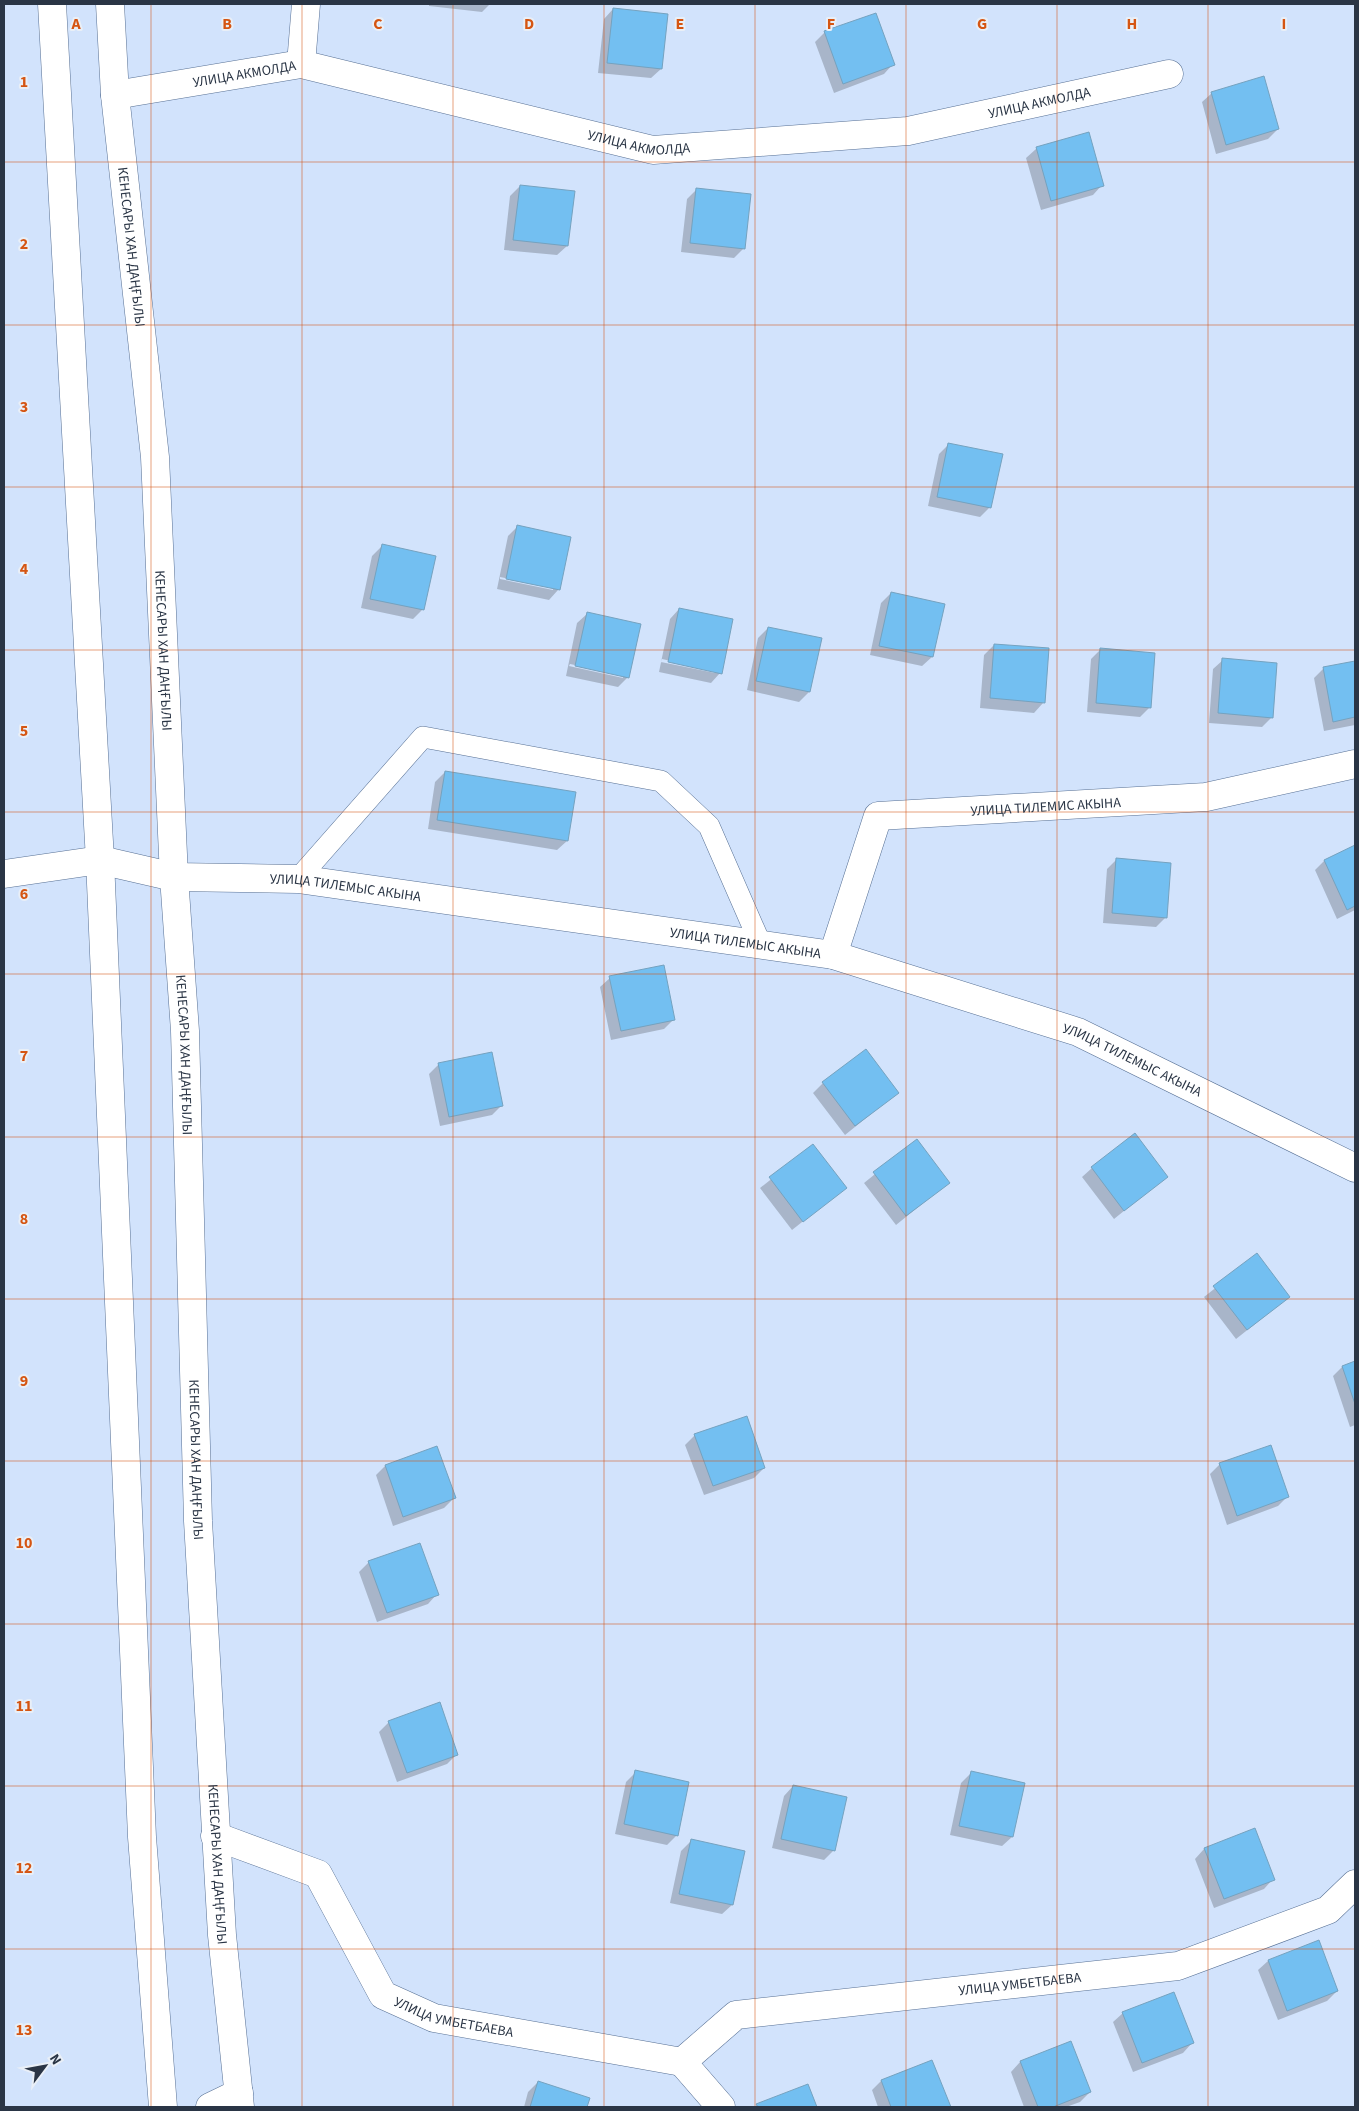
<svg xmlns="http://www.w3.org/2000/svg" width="1359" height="2111" viewBox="0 0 1359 2111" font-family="'Source Sans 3',sans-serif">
  <rect width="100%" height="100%" fill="#d2e3fc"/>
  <path fill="#0003" fill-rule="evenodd" d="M429,4H490L482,12L429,6Z
    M613,9L661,69L651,78L598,73L604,19Z
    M825,32L893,64L884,74L834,93L815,42Z
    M1212,93L1278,129L1268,139L1216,154L1202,102Z
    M1088,134L1102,185L1093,195L1041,210L1026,158L1036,149Z
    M520,186L567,246L557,255L504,250L510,196Z
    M697,189L744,248L734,258L681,252L687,199Z
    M949,444L990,507L980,517L928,506L939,454Z
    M518,526L570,538L558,590L549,600L497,589L508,536ZM500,577L553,588V590L500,579Z
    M382,546L423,609L413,619L361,608L372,556Z
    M891,593L932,657L922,666L870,655L881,603Z
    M679,609L720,673L711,683L659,672L670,619ZM662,659L715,671V673L661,662Z
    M587,614L628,677L618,687L566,676L577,623ZM570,664L623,675V678L569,666Z
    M768,628L820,639L809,692L799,702L747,690L758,638Z
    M994,645L1043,703L1034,713L980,708L984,655Z
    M1101,649L1150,707L1140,717L1087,712L1091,659Z
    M1223,660L1272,717L1262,727L1209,723L1213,669Z
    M1355,662V725L1324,731L1314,678L1323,669Z
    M445,772L567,841L557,850L428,829L435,782Z
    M1355,846V910L1337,919L1315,870L1324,861Z
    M1117,859L1166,917L1156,927L1103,923L1107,869Z
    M610,978L674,1019L664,1029L611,1040L600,987Z
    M439,1064L502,1105L492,1115L440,1126L429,1074Z
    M823,1083L897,1093L845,1135L813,1093Z
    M916,1141L948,1183L896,1225L864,1183Z
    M813,1146L845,1188L792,1230L760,1188Z
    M1092,1168L1166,1177L1114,1219L1082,1177Z
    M1257,1255L1289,1297L1236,1339L1204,1297Z
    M1355,1362V1425L1350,1427L1333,1376L1342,1367Z
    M695,1435L764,1468L754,1478L704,1495L685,1445Z
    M1220,1464L1288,1496L1278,1506L1227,1525L1210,1474Z
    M385,1466L454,1498L444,1508L393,1526L376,1475Z
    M369,1562L437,1594L428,1604L377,1622L359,1572Z
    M389,1722L457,1754L447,1764L397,1782L379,1732Z
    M636,1772L677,1835L667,1845L615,1834L626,1782Z
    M971,1773L1012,1837L1002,1846L950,1835L961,1783Z
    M793,1786L834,1850L824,1860L772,1848L784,1796Z
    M691,1841L732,1905L722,1914L670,1903L681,1851Z
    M1204,1849L1273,1879L1264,1889L1214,1908L1195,1859Z
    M1318,1941L1337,1991L1327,2001L1278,2020L1258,1970L1268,1961Z
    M1123,2013L1192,2043L1183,2053L1133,2072L1113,2022Z
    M1070,2042L1090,2092L1080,2102L1066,2107H1024L1011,2072L1020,2062Z
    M931,2061L949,2107H878L872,2090L881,2081Z
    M538,2082L589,2098L586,2107H524L528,2092Z
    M807,2085L816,2107H754L757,2105Z"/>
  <path fill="#73bff1" stroke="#75a2bf" d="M613,8L668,14L662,69L607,63Z
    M876,13L895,65L843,84L824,31Z
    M1264,76L1279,129L1226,145L1211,92Z
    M1089,132L1104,186L1051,201L1036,147Z
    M520,185L575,191L568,246L513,240Z
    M696,188L751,194L745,249L690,243Z
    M948,443L1003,454L991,508L937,497Z
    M517,525L571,537L560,590L506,579Z
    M382,544L436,556L424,610L370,599Z
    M891,592L945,604L933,657L879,646Z
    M679,608L733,619L722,674L668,662Z
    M587,612L641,624L629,678L575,666Z
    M768,627L822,638L810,692L756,681Z
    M994,644L1049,648L1045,703L990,698Z
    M1100,648L1155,653L1151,708L1096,703Z
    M1222,658L1277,663L1273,718L1218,713Z
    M1355,661V717L1333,722L1323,667Z
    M445,771L576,792L568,841L437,820Z
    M1355,845V906L1347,910L1324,860Z
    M1116,858L1171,863L1167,918L1112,913Z
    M664,965L675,1020L621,1031L609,976Z
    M866,1049L899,1093L855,1126L822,1082Z
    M492,1052L503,1106L449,1117L438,1063Z
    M1135,1133L1168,1177L1124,1211L1091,1167Z
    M917,1139L950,1183L906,1216L873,1172Z
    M813,1144L847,1188L803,1222L769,1177Z
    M1257,1253L1290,1297L1247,1330L1213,1286Z
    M1355,1361V1404L1342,1366Z
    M747,1416L765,1468L713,1486L694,1434Z
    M1271,1445L1289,1497L1237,1516L1219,1463Z
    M437,1446L456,1498L403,1517L385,1465Z
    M420,1543L439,1595L387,1613L368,1561Z
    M440,1702L458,1755L407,1773L388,1721Z
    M635,1770L689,1782L678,1836L624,1824Z
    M971,1771L1025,1783L1013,1837L959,1826Z
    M793,1785L847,1797L835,1851L781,1839Z
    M1255,1828L1275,1880L1224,1899L1204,1848Z
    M691,1839L745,1851L733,1905L679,1894Z
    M1319,1940L1338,1991L1287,2011L1268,1960Z
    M1174,1992L1194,2043L1142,2063L1122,2012Z
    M1071,2041L1091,2092L1053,2107H1038L1020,2061Z
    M932,2060L951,2107H891L881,2080Z
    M538,2081L590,2098L587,2107H530Z
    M808,2084L817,2107H758L756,2104Z"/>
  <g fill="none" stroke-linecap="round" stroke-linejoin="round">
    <defs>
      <path id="service" d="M298,879L423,737L661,781L709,826L761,945"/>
      <g id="minor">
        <path d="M301,64L306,4"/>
        <path id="s1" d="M115,95L301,64L653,150L908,131L1169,74"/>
        <path id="s2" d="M100,860L174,877L298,879L833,955L1078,1032L1355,1168"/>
        <path id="s3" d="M833,955L878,816L1206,797L1355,764"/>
        <path id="s4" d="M215,1836L318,1874L383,1995L434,2018L682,2062L736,2015L1178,1966L1328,1910L1355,1884"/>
        <path d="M682,2062L721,2107"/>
        <path d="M210,2107L239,2093"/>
      </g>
      <path id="tertiary" d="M4,874L100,860"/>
      <g id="primary">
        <path d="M52,4L100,860L142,1837L163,2107"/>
        <path id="s5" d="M110,4L115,95L155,457L174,877L185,1031L198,1521L222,1935L240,2107"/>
      </g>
    </defs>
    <use href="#service" stroke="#577094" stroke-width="22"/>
    <use href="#minor" stroke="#577094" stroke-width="29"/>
    <use href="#tertiary" stroke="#577094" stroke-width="29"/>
    <use href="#primary" stroke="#577094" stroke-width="29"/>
    <use href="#service" stroke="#fff" stroke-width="21"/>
    <use href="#minor" stroke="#fff" stroke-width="28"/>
    <use href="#tertiary" stroke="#fff" stroke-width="28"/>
    <use href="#primary" stroke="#fff" stroke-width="28"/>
  </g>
  <path fill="none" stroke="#d55512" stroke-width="1" stroke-opacity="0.55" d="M151,4V2107M302,4V2107M453,4V2107M604,4V2107M755,4V2107M906,4V2107M1057,4V2107M1208,4V2107M4,162H1355M4,325H1355M4,487H1355M4,650H1355M4,812H1355M4,974H1355M4,1137H1355M4,1299H1355M4,1461H1355M4,1624H1355M4,1786H1355M4,1949H1355"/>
  <g text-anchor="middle" stroke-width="4" stroke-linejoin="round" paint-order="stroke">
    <g font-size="14" fill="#2a3545" stroke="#e9eff7">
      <text dy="5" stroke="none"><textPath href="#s1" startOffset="131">УЛИЦА АКМОЛДА</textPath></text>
      <text dy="5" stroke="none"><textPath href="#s1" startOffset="941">УЛИЦА АКМОЛДА</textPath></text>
      <text dy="5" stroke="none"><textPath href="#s1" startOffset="536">УЛИЦА АКМОЛДА</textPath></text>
      <text dy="5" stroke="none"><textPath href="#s5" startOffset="244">КЕНЕСАРЫ ХАН ДАҢҒЫЛЫ</textPath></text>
      <text dy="5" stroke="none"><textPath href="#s5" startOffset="649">КЕНЕСАРЫ ХАН ДАҢҒЫЛЫ</textPath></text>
      <text dy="5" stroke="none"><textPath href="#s3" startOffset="314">УЛИЦА ТИЛЕМИС АКЫНА</textPath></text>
      <text dy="5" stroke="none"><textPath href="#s2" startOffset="248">УЛИЦА ТИЛЕМЫС АКЫНА</textPath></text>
      <text dy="5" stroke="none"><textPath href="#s2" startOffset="652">УЛИЦА ТИЛЕМЫС АКЫНА</textPath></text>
      <text dy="5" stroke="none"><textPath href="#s5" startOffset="1054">КЕНЕСАРЫ ХАН ДАҢҒЫЛЫ</textPath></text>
      <text dy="5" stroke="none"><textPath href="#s2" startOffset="1058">УЛИЦА ТИЛЕМЫС АКЫНА</textPath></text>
      <text dy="5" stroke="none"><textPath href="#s5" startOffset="1459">КЕНЕСАРЫ ХАН ДАҢҒЫЛЫ</textPath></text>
      <text dy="5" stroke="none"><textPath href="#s5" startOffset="1864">КЕНЕСАРЫ ХАН ДАҢҒЫЛЫ</textPath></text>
      <text dy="5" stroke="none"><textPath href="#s4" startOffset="912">УЛИЦА УМБЕТБАЕВА</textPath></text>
      <text dy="5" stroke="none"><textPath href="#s4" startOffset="322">УЛИЦА УМБЕТБАЕВА</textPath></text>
    </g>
  </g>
  <g font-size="16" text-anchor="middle" font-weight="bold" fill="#d55512" stroke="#e9eff7" stroke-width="4" stroke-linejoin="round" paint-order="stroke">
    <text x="76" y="29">A</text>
    <text x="227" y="29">B</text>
    <text x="378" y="29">C</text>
    <text x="529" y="29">D</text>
    <text x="680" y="29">E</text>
    <text x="831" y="29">F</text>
    <text x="982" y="29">G</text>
    <text x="1132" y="29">H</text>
    <text x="1284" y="29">I</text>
    <text x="24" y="87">1</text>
    <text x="24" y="249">2</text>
    <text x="24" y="412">3</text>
    <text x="24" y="574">4</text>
    <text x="24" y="736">5</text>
    <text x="24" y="899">6</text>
    <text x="24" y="1061">7</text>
    <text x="24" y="1224">8</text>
    <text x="24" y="1386">9</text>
    <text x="24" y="1548">10</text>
    <text x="24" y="1711">11</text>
    <text x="24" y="1873">12</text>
    <text x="24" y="2035">13</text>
  </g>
  <rect width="1359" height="2111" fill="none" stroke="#2a3545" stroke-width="10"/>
  <g transform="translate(45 2066) rotate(58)" stroke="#e9eff7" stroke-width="4" paint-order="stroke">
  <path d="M0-4L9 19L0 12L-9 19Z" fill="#2a3545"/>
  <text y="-8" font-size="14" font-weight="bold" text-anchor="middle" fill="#2a3545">N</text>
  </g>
</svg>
